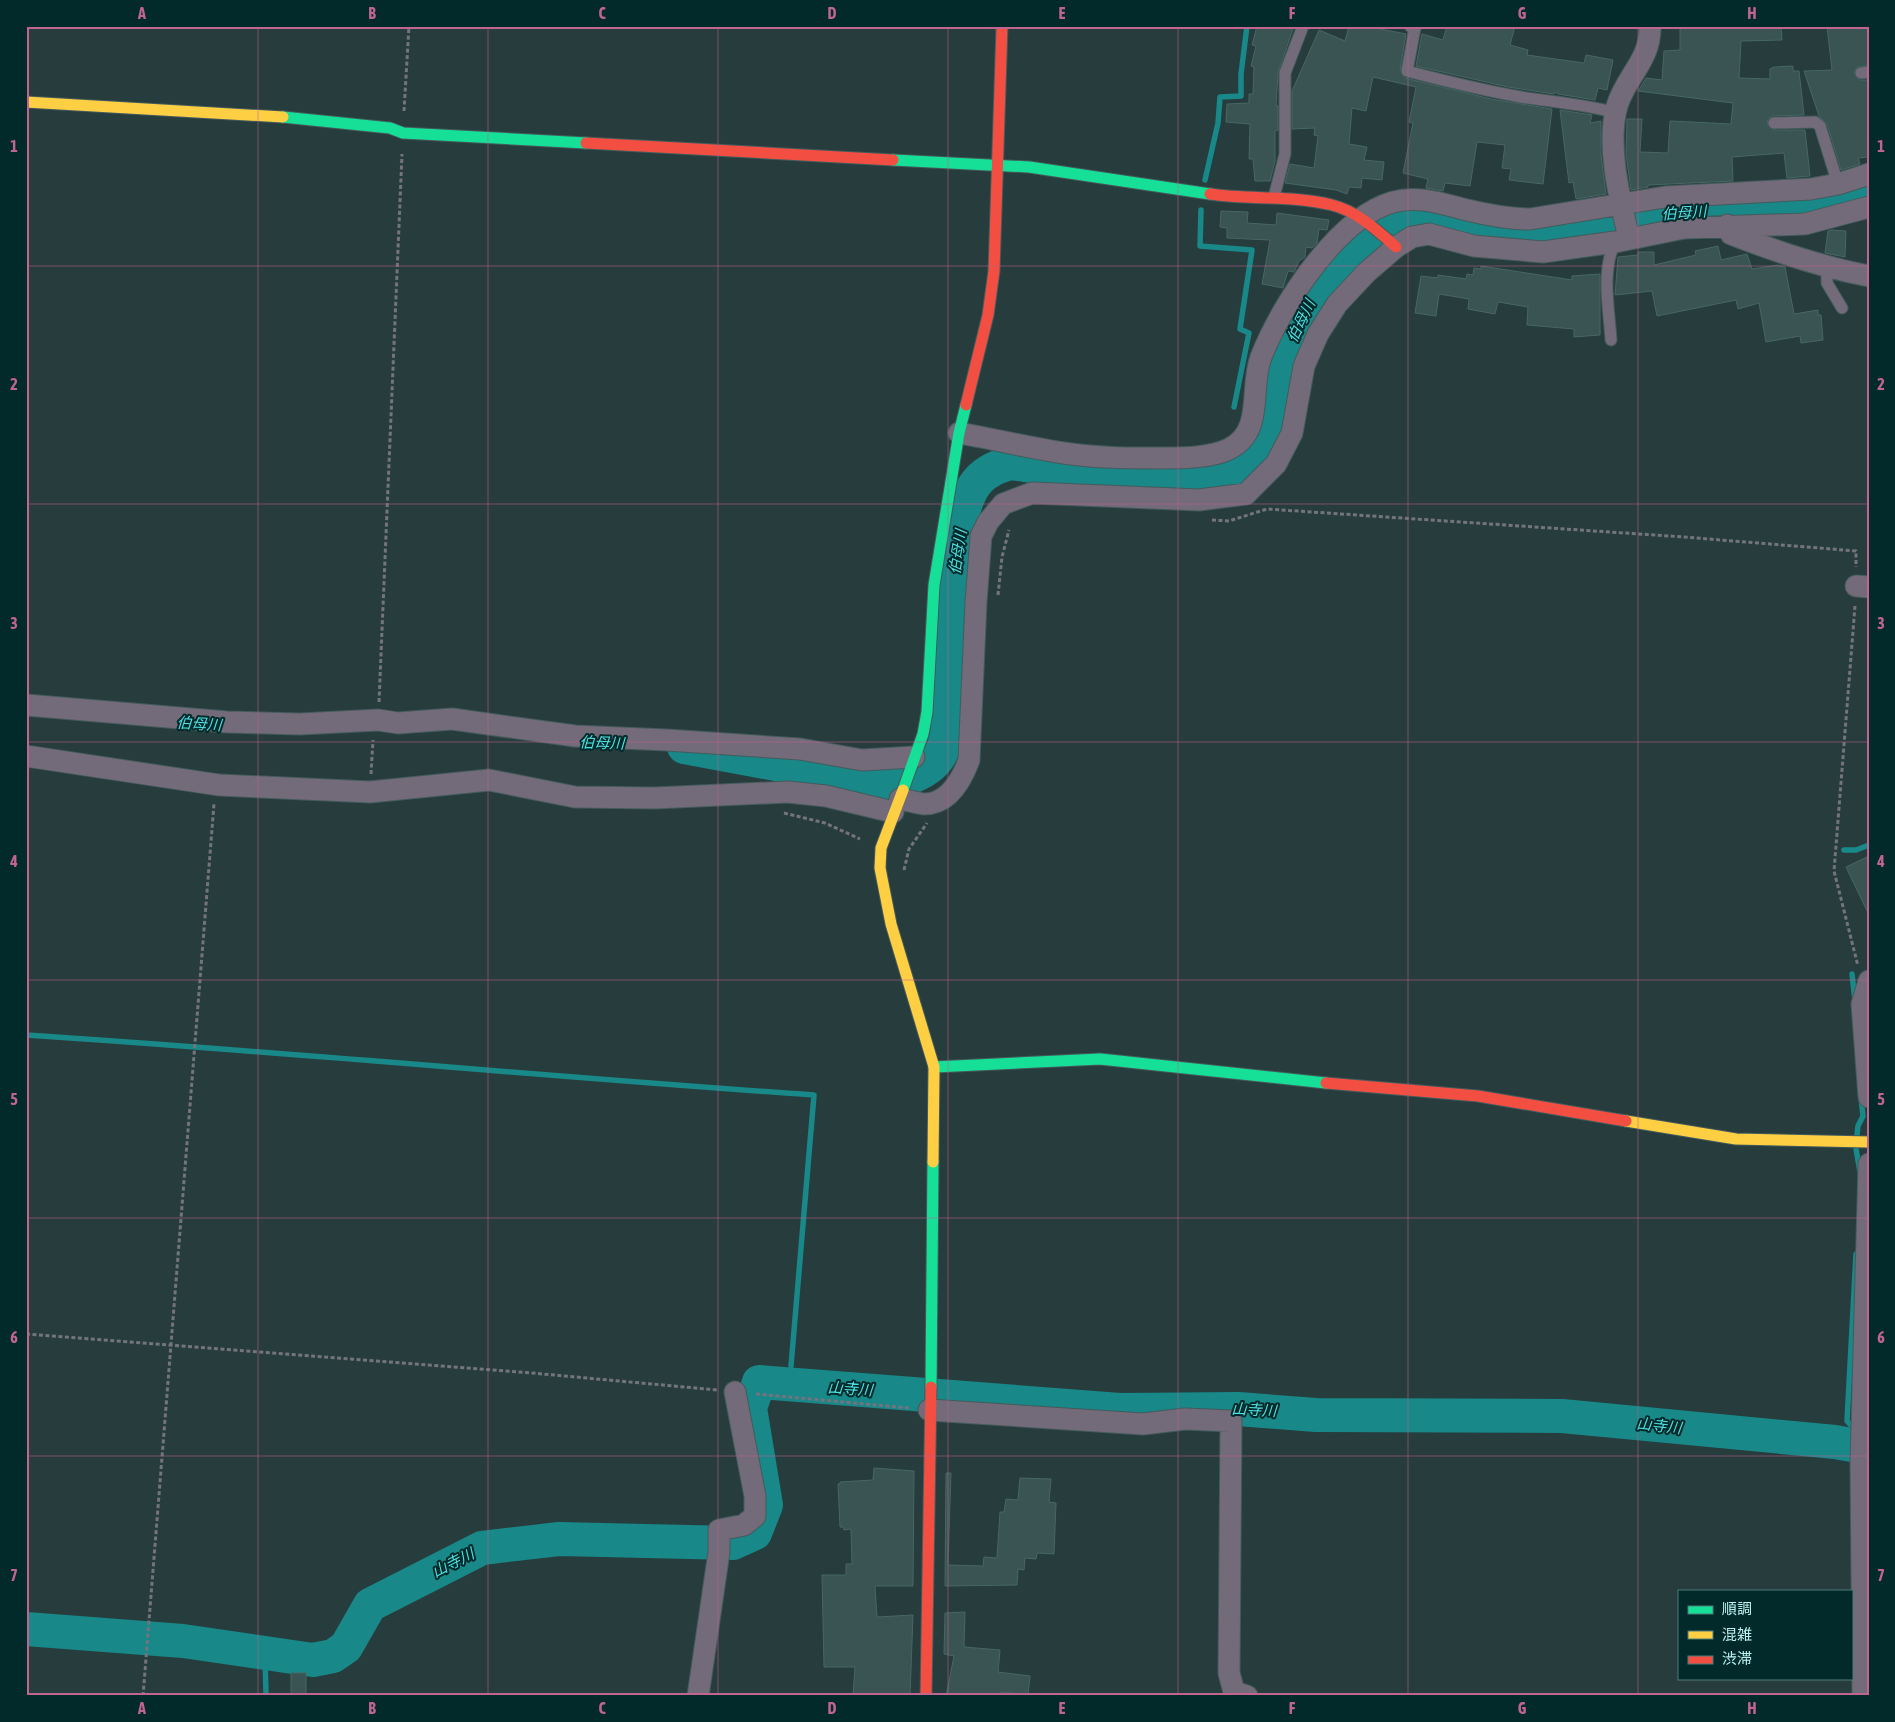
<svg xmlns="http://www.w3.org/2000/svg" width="1895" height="1722" viewBox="0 0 1895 1722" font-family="'Asap Condensed','Noto Sans JP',sans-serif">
  <rect width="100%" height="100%" fill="#273c3d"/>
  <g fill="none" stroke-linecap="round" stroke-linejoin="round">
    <path stroke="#188889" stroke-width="5.5" d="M1205,180L1218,123L1220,97L1241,96V74L1247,26
      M1201,210L1200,246L1252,250L1240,329L1249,333L1234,407
      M1844,850H1856L1869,845
      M1852,974L1855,1001
      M26,1035C289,1052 551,1077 814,1095L791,1366
      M1857,1135L1858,1126L1863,1116L1861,1098
      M1856,1149L1860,1172
      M1856,1431L1847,1421L1856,1254
      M265,1654L266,1696"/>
    <path stroke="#188889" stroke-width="34" d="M684,747L888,785C903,781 924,774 935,762C954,741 947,702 947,677C947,634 952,519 974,486C983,472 997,466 1012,463L1106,478L1168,479L1226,473L1250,462L1263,450L1273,432L1289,342L1300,317L1321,283L1387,226L1412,215H1427L1492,233L1532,237L1582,231L1656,215L1835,202L1869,186
      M26,1629L183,1641L313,1660L333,1656L346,1647L370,1605L482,1548L559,1539L733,1543L755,1533L766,1505L750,1408L759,1382L1120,1410L1238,1409L1316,1415L1562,1416L1835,1442L1869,1448"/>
  </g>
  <path fill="#395452" stroke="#476764" d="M1257,26H1294L1278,73L1276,105L1278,106V130L1275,131V161L1270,181H1255L1253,159H1249L1250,124L1226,122L1227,104L1249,103V94H1253L1254,67L1251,66L1256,46L1252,45Z
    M1349,26H1365L1406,34L1400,70L1405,78L1491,99L1552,109L1543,184L1509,180L1511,169L1502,168L1505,145L1477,142L1470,186L1445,183L1443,191L1426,188L1428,179L1403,173L1413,123L1409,122L1416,87L1373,77L1366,111L1352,108L1349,144L1367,147L1364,160L1384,162L1382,180L1362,178L1361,188L1349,187L1347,194L1336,190L1285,183L1290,164L1314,168L1318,136L1314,135L1315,128L1292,129V91L1319,30L1345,41Z
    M1447,26H1515L1510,45L1528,50L1527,55L1584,63L1586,55L1613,60L1607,90L1598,88L1595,100L1558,94L1557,92L1554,94L1508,87L1416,66L1422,34L1443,40Z
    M1680,26H1781L1782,40L1741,41L1739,78L1770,79V69L1774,67L1793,66V71H1799L1804,115L1773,116L1768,119L1767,124L1774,130H1805L1810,176L1787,178L1784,153L1732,157L1733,181L1648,185V187L1631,190L1626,154L1627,119H1642L1640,152L1668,153L1670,121L1731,124L1733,103L1638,91L1646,78L1662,80L1664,51L1680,50Z
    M1827,26H1869V65L1857,67L1854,73L1859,80H1869V157L1858,158L1860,164L1841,170L1827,124L1819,116L1804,71L1832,70Z
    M1560,110L1592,115L1590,123L1601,121V155L1606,194L1576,199L1573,182L1569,183Z
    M1221,211L1248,212L1247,223L1276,225L1277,213L1329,220L1327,230L1319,229L1317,243L1312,248L1306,247L1305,257L1299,261L1294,272L1288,271L1283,288L1262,284L1270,240L1227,238V228L1220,227Z
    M1832,230L1846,231L1845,257L1825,253L1828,231Z
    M1718,246L1721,260L1747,254L1752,269L1778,265L1785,267L1794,314L1818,310V315H1821L1823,340L1801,343L1800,336L1766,342L1759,303L1738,309L1736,300L1657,316L1652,291L1615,295L1618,257L1638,255V252H1654V265L1696,255L1695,251Z
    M1481,266L1572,280V276L1600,274V335L1574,337V329L1527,325L1528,307L1498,302L1495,314L1468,309L1469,299L1439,294L1436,316L1415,313L1421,276L1438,278V275L1466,279L1467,274L1473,275L1474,268L1481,269Z
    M1869,856V915L1846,867Z
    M874,1468L914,1471L913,1586H875L877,1617L913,1615L910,1696H853L855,1667H824L822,1575H846V1564H852L851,1529L844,1530L843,1527H840L838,1484H840V1482L873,1480Z
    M946,1473H951L948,1565L983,1566L984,1557L997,1558L1000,1512H1004L1006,1499L1018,1500L1020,1478L1051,1479L1049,1502L1056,1503L1054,1554L1037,1553L1036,1559L1025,1558L1024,1570L1018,1569L1017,1585L945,1586Z
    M965,1612L964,1647L1000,1650L998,1672L1030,1676L1028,1695L1001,1692L1000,1696H946L954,1656L944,1654L945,1613Z
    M291,1673H306V1694H291Z"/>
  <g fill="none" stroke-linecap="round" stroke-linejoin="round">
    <defs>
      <path id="lane" d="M1410,26L1415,28L1407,71C1445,81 1482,90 1521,97C1553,102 1584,104 1616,113
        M1861,73L1869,72
        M1774,123L1815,122L1820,126L1838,184
        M1274,197L1285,154V73L1303,26
        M1827,268V283L1842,308
        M1611,340C1609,308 1601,272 1615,242"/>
      <path id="street" d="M1727,225L1731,234C1777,252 1821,267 1869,276
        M1629,238C1620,200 1606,145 1617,106C1626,76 1651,60 1650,26
        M959,433C994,439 1029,448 1064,453C1096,458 1129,458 1162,458C1183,458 1210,458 1229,449C1265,431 1249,388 1261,357C1281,306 1337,218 1393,202C1419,195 1442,204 1467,210C1488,215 1509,219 1530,219L1665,197L1811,189L1838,184L1869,174
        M1856,586L1869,587
        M26,705L227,722L300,724L378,720L398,723L452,719L575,736L667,740L800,749L862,760L914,757
        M26,756L219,785L370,792L489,780L575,797L655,798L788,792L826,796L893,812
        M900,799C908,800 916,803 924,804C949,804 962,779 969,760L976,602L981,536L988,522L1003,504L1032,493L1199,500L1246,494L1276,464L1292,433L1304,366L1318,334L1337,304L1367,272L1396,247L1412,237L1429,234L1474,246L1543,252L1615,242L1684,228L1805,224L1869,207
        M1869,981L1862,1004L1869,1097
        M929,1410L1143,1424L1185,1419L1231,1421L1229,1673L1234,1692L1247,1696
        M698,1696L719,1552V1530L744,1525L755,1516V1496L735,1392
        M1863,1696L1861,1463L1869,1164"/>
      <path id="fast" d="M283,117L390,128L403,133L586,143
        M893,160L1029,167L1210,194
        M903,790L923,734L927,712L934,585L959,433L966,405
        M934,1067L1100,1059L1326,1083
        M931,1387L933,1162"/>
      <path id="slow" d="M26,102L283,117
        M903,790L881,848L880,868L891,924L934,1067L933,1162
        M1626,1121L1736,1139L1869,1142"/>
      <path id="jam" d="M586,143L893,160
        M1210,194C1250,200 1292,195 1332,205C1357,211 1378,231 1396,247
        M966,405L988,315L994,271L1002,26
        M1326,1083L1478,1096L1626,1121
        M926,1696L931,1387"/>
    </defs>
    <use href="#lane" stroke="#445b5c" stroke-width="13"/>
    <use href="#street" stroke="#445b5c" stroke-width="23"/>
    <use href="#fast" stroke="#445b5c" stroke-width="13"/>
    <use href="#slow" stroke="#445b5c" stroke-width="13"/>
    <use href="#jam" stroke="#445b5c" stroke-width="13"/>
    <path stroke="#73747e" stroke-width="3" stroke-dasharray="4 2.5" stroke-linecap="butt" d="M404,111L409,26
      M1212,520L1229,521L1267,509L1684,537L1856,551V567
      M998,595L1002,557L1009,530
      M1855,606L1834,871L1858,966
      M379,702L402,154
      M371,774L373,740
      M784,813L825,823L860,839
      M904,870L909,849L927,823
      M26,1334L532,1373L717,1390
      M756,1394L909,1408
      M143,1696L214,804"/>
    <use href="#lane" stroke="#736b79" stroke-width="11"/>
    <use href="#street" stroke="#736b79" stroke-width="21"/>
    <use href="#fast" stroke="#16e098" stroke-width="11"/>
    <use href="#slow" stroke="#ffcf43" stroke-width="11"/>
    <use href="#jam" stroke="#f24e42" stroke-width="11"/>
  </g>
  <path fill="none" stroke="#c06490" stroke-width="1" stroke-opacity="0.55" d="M258,26V1696M488,26V1696M718,26V1696M948,26V1696M1178,26V1696M1408,26V1696M1638,26V1696M26,266H1869M26,504H1869M26,742H1869M26,980H1869M26,1218H1869M26,1456H1869"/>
  <g text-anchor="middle" stroke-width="4" stroke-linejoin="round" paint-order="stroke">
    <g font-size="15" font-style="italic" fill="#50e0e3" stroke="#022a2b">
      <text transform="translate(1684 213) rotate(-4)" y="5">伯母川</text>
      <text transform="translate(1301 321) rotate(-64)" y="5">伯母川</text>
      <text transform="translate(958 552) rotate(-81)" y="5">伯母川</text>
      <text transform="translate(199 724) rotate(4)" y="5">伯母川</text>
      <text transform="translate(602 743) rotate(2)" y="5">伯母川</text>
      <text transform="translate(850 1389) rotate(4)" y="5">山寺川</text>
      <text transform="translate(1254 1410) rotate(3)" y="5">山寺川</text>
      <text transform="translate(1659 1426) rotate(6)" y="5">山寺川</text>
      <text transform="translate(453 1563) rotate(-27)" y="5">山寺川</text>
    </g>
  </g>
  <rect width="1895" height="1722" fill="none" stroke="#022a2b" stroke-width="55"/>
  <rect x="1678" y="1590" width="175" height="90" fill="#022a2b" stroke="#4d7a7b"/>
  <rect x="1688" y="1606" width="25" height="8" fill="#16e098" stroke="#4d7a7b"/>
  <text x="1722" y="1614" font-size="15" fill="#bdf1f2">順調</text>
  <rect x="1688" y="1631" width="25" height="8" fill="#ffcf43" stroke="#4d7a7b"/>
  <text x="1722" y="1640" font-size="15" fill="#bdf1f2">混雑</text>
  <rect x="1688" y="1656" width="25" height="8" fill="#f24e42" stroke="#4d7a7b"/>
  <text x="1722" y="1664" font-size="15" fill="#bdf1f2">渋滞</text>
  <rect x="28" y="28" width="1840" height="1666" fill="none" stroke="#c06490" stroke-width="2"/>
  <g font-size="16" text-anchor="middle" font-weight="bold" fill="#c06490">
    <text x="142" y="19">A</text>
    <text x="372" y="19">B</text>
    <text x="602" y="19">C</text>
    <text x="832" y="19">D</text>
    <text x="1062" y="19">E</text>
    <text x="1292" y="19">F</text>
    <text x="1522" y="19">G</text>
    <text x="1752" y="19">H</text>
    <text x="14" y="152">1</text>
    <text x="1881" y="152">1</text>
    <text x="14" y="390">2</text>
    <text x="1881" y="390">2</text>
    <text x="14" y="629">3</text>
    <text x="1881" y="629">3</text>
    <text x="14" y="867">4</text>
    <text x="1881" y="867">4</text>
    <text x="14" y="1105">5</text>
    <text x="1881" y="1105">5</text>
    <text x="14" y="1343">6</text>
    <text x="1881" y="1343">6</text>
    <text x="14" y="1581">7</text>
    <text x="1881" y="1581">7</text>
    <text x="142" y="1714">A</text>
    <text x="372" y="1714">B</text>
    <text x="602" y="1714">C</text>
    <text x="832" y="1714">D</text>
    <text x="1062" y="1714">E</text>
    <text x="1292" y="1714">F</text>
    <text x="1522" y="1714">G</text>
    <text x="1752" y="1714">H</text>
  </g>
</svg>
